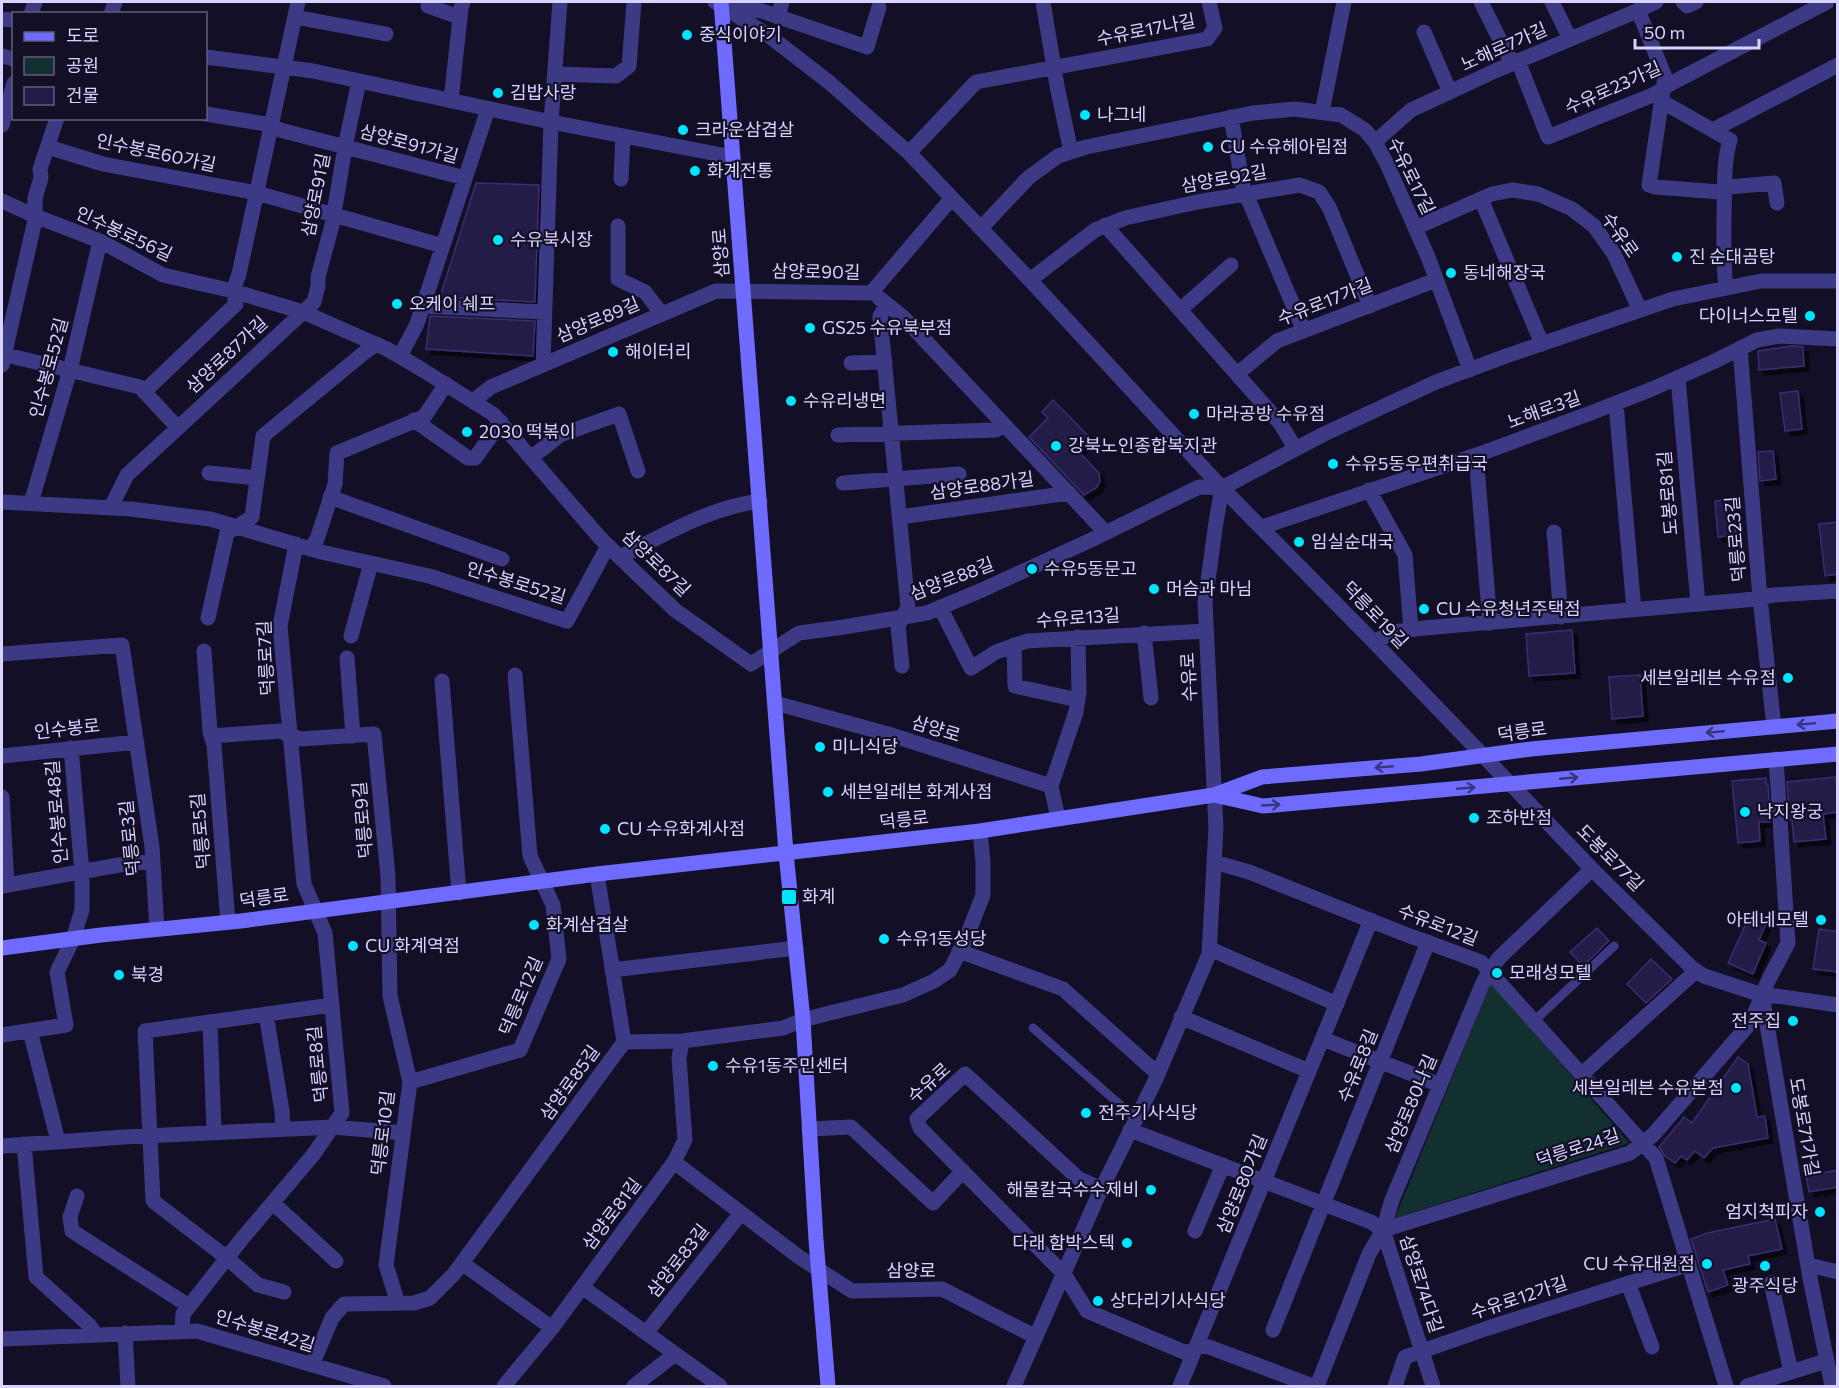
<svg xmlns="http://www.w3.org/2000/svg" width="1839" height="1388" viewBox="0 0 1839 1388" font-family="Commissioner,'Noto Sans KR',sans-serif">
  <defs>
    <filter id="shadow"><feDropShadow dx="5" dy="5" stdDeviation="0" flood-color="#0009"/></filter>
  </defs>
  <rect width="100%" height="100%" fill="#130f26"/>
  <path fill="#12302f" d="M1491,982L1629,1143L1395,1218Z"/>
  <path fill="#241b47" stroke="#3b2d73" stroke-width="1.5" filter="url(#shadow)" d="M476,183L539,185L535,302L440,297Z
    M430,316L535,321L533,356L426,349Z
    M1791,346L1803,347L1804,366L1759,370L1758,351Z
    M1798,391L1802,429L1785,431L1780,393Z
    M1053,400L1091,439L1078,451L1099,473L1100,482L1096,488L1084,495L1029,437L1048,418L1042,412Z
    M1773,451L1776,479L1760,481L1758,452Z
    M1733,499L1736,535L1718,537L1715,501Z
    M1838,522V574L1825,576L1819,524Z
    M1572,630L1575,673L1529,676L1526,634Z
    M1640,675L1643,716L1612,719L1609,677Z
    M1836,777L1838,812L1823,814L1826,839L1794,842L1792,820H1790L1787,782Z
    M1766,778V784H1768L1770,822H1759L1760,841L1738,843L1732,781Z
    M1749,917L1766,924L1759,940L1766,943L1753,974L1728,963Z
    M1597,928L1609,941L1583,966L1570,952Z
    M1819,929L1838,932V972L1813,969Z
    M1651,959L1672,979L1646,1003L1627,984Z
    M1738,1057L1748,1064L1757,1117L1765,1116L1768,1138L1713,1148L1704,1158L1695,1151L1687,1160L1681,1156L1675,1163L1665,1156L1659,1147L1684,1117L1692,1123Z
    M1838,1170V1187L1809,1192L1806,1176Z
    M1775,1219L1782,1249L1748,1256L1750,1264L1723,1270L1728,1285L1708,1292L1691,1239L1708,1233Z"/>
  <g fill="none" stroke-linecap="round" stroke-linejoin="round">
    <path stroke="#3d3a85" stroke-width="9" d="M1534,1021L1614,946
      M1033,1028L1136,1119"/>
    <path stroke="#3d3a85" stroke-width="15" d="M715,2L768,35L830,83L910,154L1030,280L1222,488L1374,642L1592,869L1692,968L1704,976L1762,995L1776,996L1838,1005
      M1043,2L1057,86L1071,152
      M1481,2L1508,56L1520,66L1548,137L1653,95L1670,84L1827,2
      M1552,2L1570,39
      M1683,2L1687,6L1696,2
      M428,6L459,17
      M727,6L762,11L867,47L879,7
      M1638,10L1665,77L1649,185L1655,187L1720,192L1729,187L1774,183L1777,203
      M31,14L35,2
      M111,14L115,2
      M295,17L386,34
      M778,17L782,2
      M2,19L14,20
      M1424,32L1450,92
      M2,56L14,59
      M206,57L313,71L551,122L733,157
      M555,74L616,76L629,66L634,2
      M451,101L461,8L463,2
      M1661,101L1730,140C1723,163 1725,190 1724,214C1724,239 1723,263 1726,288
      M1322,112L1344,2
      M206,114L272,125L280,130L465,178
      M1231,117L1243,187L1304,331
      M2,125L14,83
      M1713,130L1838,65
      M1375,142L1411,110L1497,70L1632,13L1656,2
      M48,147L103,164L257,193L443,246
      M909,153L976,82L1207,39L1215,28L1209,2
      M621,179L623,136
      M1481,199L1542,344
      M2,201L35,216L100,241L163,275L233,291L303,312L387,349L421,369L493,414L601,539L632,569L675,610L751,664L799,633L844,627L927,613L982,590L1091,540L1199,487L1222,488
      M1105,225L1280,423L1295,448
      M618,226V279L645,292L662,314
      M981,228L1028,178L1058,156L1086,147L1253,113L1295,109L1341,115L1365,130L1375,142L1387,164L1428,257L1470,370
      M1415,228L1492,194L1512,190L1538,194L1572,209L1594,226L1614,254L1640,310
      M1030,280L1095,230L1125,218L1197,202L1300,185L1319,192L1329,207L1370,306
      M871,293L952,198
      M879,298L903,317L1106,533
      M887,304L880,316L908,607L898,626L902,666
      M423,306L545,312
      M1180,310L1231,265
      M1740,348L1760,598L1774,727
      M2,354L140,387L178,428
      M400,356L416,326L423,306L488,109
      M851,363L885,362
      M2,365L35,220V198L41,178L40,169L57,118
      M543,365L551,122L560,2
      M1237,374L1277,341L1436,280
      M1678,378L1698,604
      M144,392L236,304L233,291L239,274L298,2
      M473,401L491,387L716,291L871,293
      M1616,404L1634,610
      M414,420L468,458H475L501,422
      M838,435L996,430L1003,424
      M1476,455L1490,623
      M532,457L560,435L619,414L638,471
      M209,473L257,478
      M843,483L959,474
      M1222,488L1324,434L1436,382L1506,356L1673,299L1761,281H1838
      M1369,490L1405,555L1411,630
      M330,497L502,559
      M2,502L131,509L210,519L321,552L429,576L567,621L608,546
      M31,503L70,370L100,241
      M111,507L127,475L314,302L318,286V277L332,225L345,147L359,81
      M900,517L1069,493
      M1262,527L1485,452L1588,414L1652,389L1713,362L1757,340L1780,336L1838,339
      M1554,532L1561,617
      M310,549L317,539L335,484L337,453L424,417L446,384
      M620,557C666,534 708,508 760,501
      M940,607L971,668L996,652L1027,641L1206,631
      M208,618L227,533L252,517L263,436L365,352L377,344
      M1144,633L1151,698
      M351,636L371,563
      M1374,642L1393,632L1424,628L1745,600L1773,595L1838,591
      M1014,645L1015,686L1078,700
      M204,651L210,732L214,745L228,922
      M2,654L122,645L152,847L157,929
      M347,658L353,736
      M442,681L459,893
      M775,703L888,734L1051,786L1058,818
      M211,736L280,731L300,739L374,734L388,876L390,996L410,1082L386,1265L396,1297
      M2,756L137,742
      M1051,786L1076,712L1079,692L1078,637
      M2,797L7,885
      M1214,862L1249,872L1402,933L1481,962L1656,1158L1726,1386
      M597,874L624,1042
      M2,886L119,865L153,861
      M1210,949L1337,1004
      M959,951L1063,989L1158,1074
      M612,970L796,948
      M1762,995L1810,1278L1832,1386
      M266,1014L282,1111L283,1129
      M1181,1017L1309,1071
      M210,1023L214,1132
      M30,1031L58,1141
      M2,1035L66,1025L57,972L73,939L82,910V872L71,748
      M1323,1039L1440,1085
      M624,1042L682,1041L783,1028L803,1020L830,1013L903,995L934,981L950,970L965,941L983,895V862L980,831
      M1581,1075L1696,971
      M410,1082L520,1050L559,959L553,905L530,856L515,675
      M809,1129L851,1127L933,1203L963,1171
      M1130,1130L1371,1222L1383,1230
      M24,1144L36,1277L89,1325L96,1335
      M2,1146L124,1137L333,1127L403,1133
      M674,1162L799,1257L852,1291L942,1289L1036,1337
      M1102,1189L1079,1179L965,1074L917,1119L920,1128L1064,1274L1087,1311L1184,1352L1194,1351
      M77,1196L70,1217L72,1231L189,1306
      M273,1203L336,1261
      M1383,1230L1630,1153L1653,1135L1751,1022L1768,981L1788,943L1776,759
      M1383,1230L1433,1386
      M1195,1231L1223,1165
      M462,1263L552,1328
      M1808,1265L1838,1272
      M1628,1283L1652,1347
      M1771,1283L1791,1372
      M582,1287L720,1386
      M284,1292L258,1285L227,1258L153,1201L145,1031L332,1005
      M1273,1330L1428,942
      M182,1331L183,1314L241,1240L313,1155L342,1113L325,933L304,884L280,626L296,544
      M125,1333L128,1386
      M646,1333L741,1213
      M2,1339L197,1331L384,1386
      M1197,1345L1209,1347L1313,1386
      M312,1365L332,1318L344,1304L414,1303L430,1298L454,1274L624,1042
      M504,1386L552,1328L674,1162L685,1140L679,1058L682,1041
      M634,1386L675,1354
      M1014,1386L1098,1196L1155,1081L1209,954L1216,828L1205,602L1216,522L1222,488
      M1180,1386L1371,920
      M1317,1386L1369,1254L1383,1230L1392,1200L1482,985L1489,971L1500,957L1592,869
      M1395,1386L1405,1357L1491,1327L1689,1264
      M1747,1386L1826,1361"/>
    <path stroke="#6f6bff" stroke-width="15" d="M721,2L786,853L803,1020L816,1240L828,1386
      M1214,795L1263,806L1838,754
      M2,948L101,935L241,921L597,874L980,831L1214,795L1262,777L1421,764L1531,749L1838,721"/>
  </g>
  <defs><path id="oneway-shaft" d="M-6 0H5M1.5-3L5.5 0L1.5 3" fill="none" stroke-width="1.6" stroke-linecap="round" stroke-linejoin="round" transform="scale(1.5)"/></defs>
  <g stroke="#38347d">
    <use href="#oneway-shaft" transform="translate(1806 724) rotate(175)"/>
    <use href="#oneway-shaft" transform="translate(1715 732) rotate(175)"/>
    <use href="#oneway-shaft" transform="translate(1384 767) rotate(175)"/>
    <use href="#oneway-shaft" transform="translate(1569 778) rotate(-5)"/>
    <use href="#oneway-shaft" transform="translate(1466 788) rotate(-5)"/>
    <use href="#oneway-shaft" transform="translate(1271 805) rotate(-3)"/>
  </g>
  <g fill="#00e5ff" stroke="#130f26" stroke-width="2">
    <circle cx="687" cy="35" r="6"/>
    <circle cx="498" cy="93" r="6"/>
    <circle cx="1085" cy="115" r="6"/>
    <circle cx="683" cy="130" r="6"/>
    <circle cx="1208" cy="147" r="6"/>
    <circle cx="695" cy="171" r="6"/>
    <circle cx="498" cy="240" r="6"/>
    <circle cx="1677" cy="257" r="6"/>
    <circle cx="1451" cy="273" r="6"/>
    <circle cx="397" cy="304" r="6"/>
    <circle cx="1810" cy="316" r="6"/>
    <circle cx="810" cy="328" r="6"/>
    <circle cx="613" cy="352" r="6"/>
    <circle cx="791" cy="401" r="6"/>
    <circle cx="1194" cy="414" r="6"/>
    <circle cx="467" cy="432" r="6"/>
    <circle cx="1056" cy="446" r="6"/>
    <circle cx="1333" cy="464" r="6"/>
    <circle cx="1299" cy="542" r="6"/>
    <circle cx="1032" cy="569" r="6"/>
    <circle cx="1154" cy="589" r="6"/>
    <circle cx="1424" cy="609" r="6"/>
    <circle cx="1788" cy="678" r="6"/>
    <circle cx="820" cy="747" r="6"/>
    <circle cx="828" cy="792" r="6"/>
    <circle cx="1745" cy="812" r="6"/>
    <circle cx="1474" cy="818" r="6"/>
    <circle cx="605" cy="829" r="6"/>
    <rect x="781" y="889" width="16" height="16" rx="3"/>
    <circle cx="1821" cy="920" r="6"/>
    <circle cx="534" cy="925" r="6"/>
    <circle cx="884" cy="939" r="6"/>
    <circle cx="353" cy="946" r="6"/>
    <circle cx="1497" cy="973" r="6"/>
    <circle cx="119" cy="975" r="6"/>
    <circle cx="1793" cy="1021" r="6"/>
    <circle cx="713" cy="1066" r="6"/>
    <circle cx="1736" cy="1088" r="6"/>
    <circle cx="1086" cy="1113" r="6"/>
    <circle cx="1151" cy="1190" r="6"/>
    <circle cx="1820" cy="1212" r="6"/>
    <circle cx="1127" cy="1243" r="6"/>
    <circle cx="1707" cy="1264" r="6"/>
    <circle cx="1765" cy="1266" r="6"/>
    <circle cx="1098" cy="1301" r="6"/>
  </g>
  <g text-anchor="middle" stroke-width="4.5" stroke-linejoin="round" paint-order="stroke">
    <g font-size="18" fill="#d9d4ff" stroke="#130f26">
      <text transform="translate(1146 30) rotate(-11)" y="6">수유로17나길</text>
      <text transform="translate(1504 47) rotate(-24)" y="6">노해로7가길</text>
      <text transform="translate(1613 88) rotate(-24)" y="6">수유로23가길</text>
      <text transform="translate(409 144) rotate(15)" y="6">삼양로91가길</text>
      <text transform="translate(156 153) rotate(12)" y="6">인수봉로60가길</text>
      <text transform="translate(1411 176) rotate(64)" y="6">수유로17길</text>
      <text transform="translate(1224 179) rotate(-10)" y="6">삼양로92길</text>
      <text transform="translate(316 195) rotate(-79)" y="6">삼양로91길</text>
      <text transform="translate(124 234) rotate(25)" y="6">인수봉로56길</text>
      <text transform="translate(1620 235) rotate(55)" y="6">수유로</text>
      <text transform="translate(721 253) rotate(-94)" y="6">삼양로</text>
      <text transform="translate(816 272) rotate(1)" y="6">삼양로90길</text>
      <text transform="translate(1325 302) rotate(-21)" y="6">수유로17가길</text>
      <text transform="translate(598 320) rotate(-23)" y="6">삼양로89길</text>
      <text transform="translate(227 355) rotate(-43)" y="6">삼양로87가길</text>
      <text transform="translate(49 368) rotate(-75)" y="6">인수봉로52길</text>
      <text transform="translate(1544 410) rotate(-20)" y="6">노해로3길</text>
      <text transform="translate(982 486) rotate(-8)" y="6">삼양로88가길</text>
      <text transform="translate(1668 493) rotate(-95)" y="6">도봉로81길</text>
      <text transform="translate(1736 539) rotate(-95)" y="6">덕릉로23길</text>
      <text transform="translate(656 563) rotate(44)" y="6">삼양로87길</text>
      <text transform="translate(952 579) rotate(-21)" y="6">삼양로88길</text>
      <text transform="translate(516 583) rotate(17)" y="6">인수봉로52길</text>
      <text transform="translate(1375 615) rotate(46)" y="6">덕릉로19길</text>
      <text transform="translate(1078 618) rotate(-4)" y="6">수유로13길</text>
      <text transform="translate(266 658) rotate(-93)" y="6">덕릉로7길</text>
      <text transform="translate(1189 677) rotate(-93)" y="6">수유로</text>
      <text transform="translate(67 729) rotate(-6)" y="6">인수봉로</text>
      <text transform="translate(936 729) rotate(17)" y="6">삼양로</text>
      <text transform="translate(1522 732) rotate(-8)" y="6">덕릉로</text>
      <text transform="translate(57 812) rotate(-95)" y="6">인수봉로48길</text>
      <text transform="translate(363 820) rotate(-95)" y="6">덕릉로9길</text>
      <text transform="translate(904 820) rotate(-6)" y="6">덕릉로</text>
      <text transform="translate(201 831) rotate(-95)" y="6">덕릉로5길</text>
      <text transform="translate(130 838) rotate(-96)" y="6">덕릉로3길</text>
      <text transform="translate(1610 858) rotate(45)" y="6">도봉로77길</text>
      <text transform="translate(264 898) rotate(-8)" y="6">덕릉로</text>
      <text transform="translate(1438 925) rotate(21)" y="6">수유로12길</text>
      <text transform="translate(521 996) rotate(-67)" y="6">덕릉로12길</text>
      <text transform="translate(318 1064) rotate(-96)" y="6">덕릉로8길</text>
      <text transform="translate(1358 1066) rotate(-68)" y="6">수유로8길</text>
      <text transform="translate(570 1083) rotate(-54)" y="6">삼양로85길</text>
      <text transform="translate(929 1083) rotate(-42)" y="6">수유로</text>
      <text transform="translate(1411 1104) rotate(-67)" y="6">삼양로80나길</text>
      <text transform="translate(1804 1127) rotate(80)" y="6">도봉로71가길</text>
      <text transform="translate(383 1133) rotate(-83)" y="6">덕릉로10길</text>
      <text transform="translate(1578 1148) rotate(-18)" y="6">덕릉로24길</text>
      <text transform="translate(1242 1184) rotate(-68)" y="6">삼양로80가길</text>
      <text transform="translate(612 1214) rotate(-53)" y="6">삼양로81길</text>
      <text transform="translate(678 1261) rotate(-52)" y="6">삼양로83길</text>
      <text x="911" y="1277">삼양로</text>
      <text transform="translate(1421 1284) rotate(72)" y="6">삼양로74다길</text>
      <text transform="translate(1519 1298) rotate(-18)" y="6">수유로12가길</text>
      <text transform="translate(265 1331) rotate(17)" y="6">인수봉로42길</text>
    </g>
    <g font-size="18" fill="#d9d4ff" stroke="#130f26" text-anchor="start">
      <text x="699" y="41">중식이야기</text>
      <text x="510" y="99">김밥사랑</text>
      <text x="1097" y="121">나그네</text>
      <text x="695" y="136">크라운삼겹살</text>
      <text x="1220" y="153">CU 수유헤아림점</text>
      <text x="707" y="177">화계전통</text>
      <text x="510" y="246">수유북시장</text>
      <text x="1689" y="263">진 순대곰탕</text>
      <text x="1463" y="279">동네해장국</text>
      <text x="409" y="310">오케이 쉐프</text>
      <text x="1798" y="322" text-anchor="end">다이너스모텔</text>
      <text x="822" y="334">GS25 수유북부점</text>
      <text x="625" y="358">해이터리</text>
      <text x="803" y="407">수유리냉면</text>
      <text x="1206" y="420">마라공방 수유점</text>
      <text x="479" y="438">2030 떡볶이</text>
      <text x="1068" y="452">강북노인종합복지관</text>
      <text x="1345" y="470">수유5동우편취급국</text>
      <text x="1311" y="548">임실순대국</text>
      <text x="1044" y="575">수유5동문고</text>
      <text x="1166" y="595">머슴과 마님</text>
      <text x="1436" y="615">CU 수유청년주택점</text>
      <text x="1776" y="684" text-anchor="end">세븐일레븐 수유점</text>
      <text x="832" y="753">미니식당</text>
      <text x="840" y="798">세븐일레븐 화계사점</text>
      <text x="1757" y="818">낙지왕궁</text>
      <text x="1486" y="824">조하반점</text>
      <text x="617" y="835">CU 수유화계사점</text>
      <text x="802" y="903">화계</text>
      <text x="1809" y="926" text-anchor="end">아테네모텔</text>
      <text x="546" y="931">화계삼겹살</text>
      <text x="896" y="945">수유1동성당</text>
      <text x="365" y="952">CU 화계역점</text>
      <text x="1509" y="979">모래성모텔</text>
      <text x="131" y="981">북경</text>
      <text x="1781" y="1027" text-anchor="end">전주집</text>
      <text x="725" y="1072">수유1동주민센터</text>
      <text x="1724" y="1094" text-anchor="end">세븐일레븐 수유본점</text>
      <text x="1098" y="1119">전주기사식당</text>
      <text x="1139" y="1196" text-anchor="end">해물칼국수수제비</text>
      <text x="1808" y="1218" text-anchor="end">엄지척피자</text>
      <text x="1115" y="1249" text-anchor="end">다래 함박스텍</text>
      <text x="1695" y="1270" text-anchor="end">CU 수유대원점</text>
      <text x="1765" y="1292" text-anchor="middle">광주식당</text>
      <text x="1110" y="1307">상다리기사식당</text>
    </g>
  </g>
  <rect width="1839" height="1388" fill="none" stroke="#d9d4ff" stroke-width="6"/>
  <rect x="12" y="12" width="195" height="108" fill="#130f26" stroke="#625e7d" stroke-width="1.5"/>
  <rect x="24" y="32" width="30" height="9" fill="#6f6bff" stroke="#625e7d" stroke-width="1.5"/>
  <text x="66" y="42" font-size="18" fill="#d9d4ff">도로</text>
  <rect x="24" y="57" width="30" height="18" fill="#12302f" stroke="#625e7d" stroke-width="1.5"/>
  <text x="66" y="72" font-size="18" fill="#d9d4ff">공원</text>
  <rect x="24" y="87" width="30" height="18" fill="#241b47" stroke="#625e7d" stroke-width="1.5"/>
  <text x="66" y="102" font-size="18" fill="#d9d4ff">건물</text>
  <path d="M1635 39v9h124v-9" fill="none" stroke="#d9d4ff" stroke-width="3"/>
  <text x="1644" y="39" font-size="18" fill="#d9d4ff" stroke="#130f26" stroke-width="4.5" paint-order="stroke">50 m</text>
</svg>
